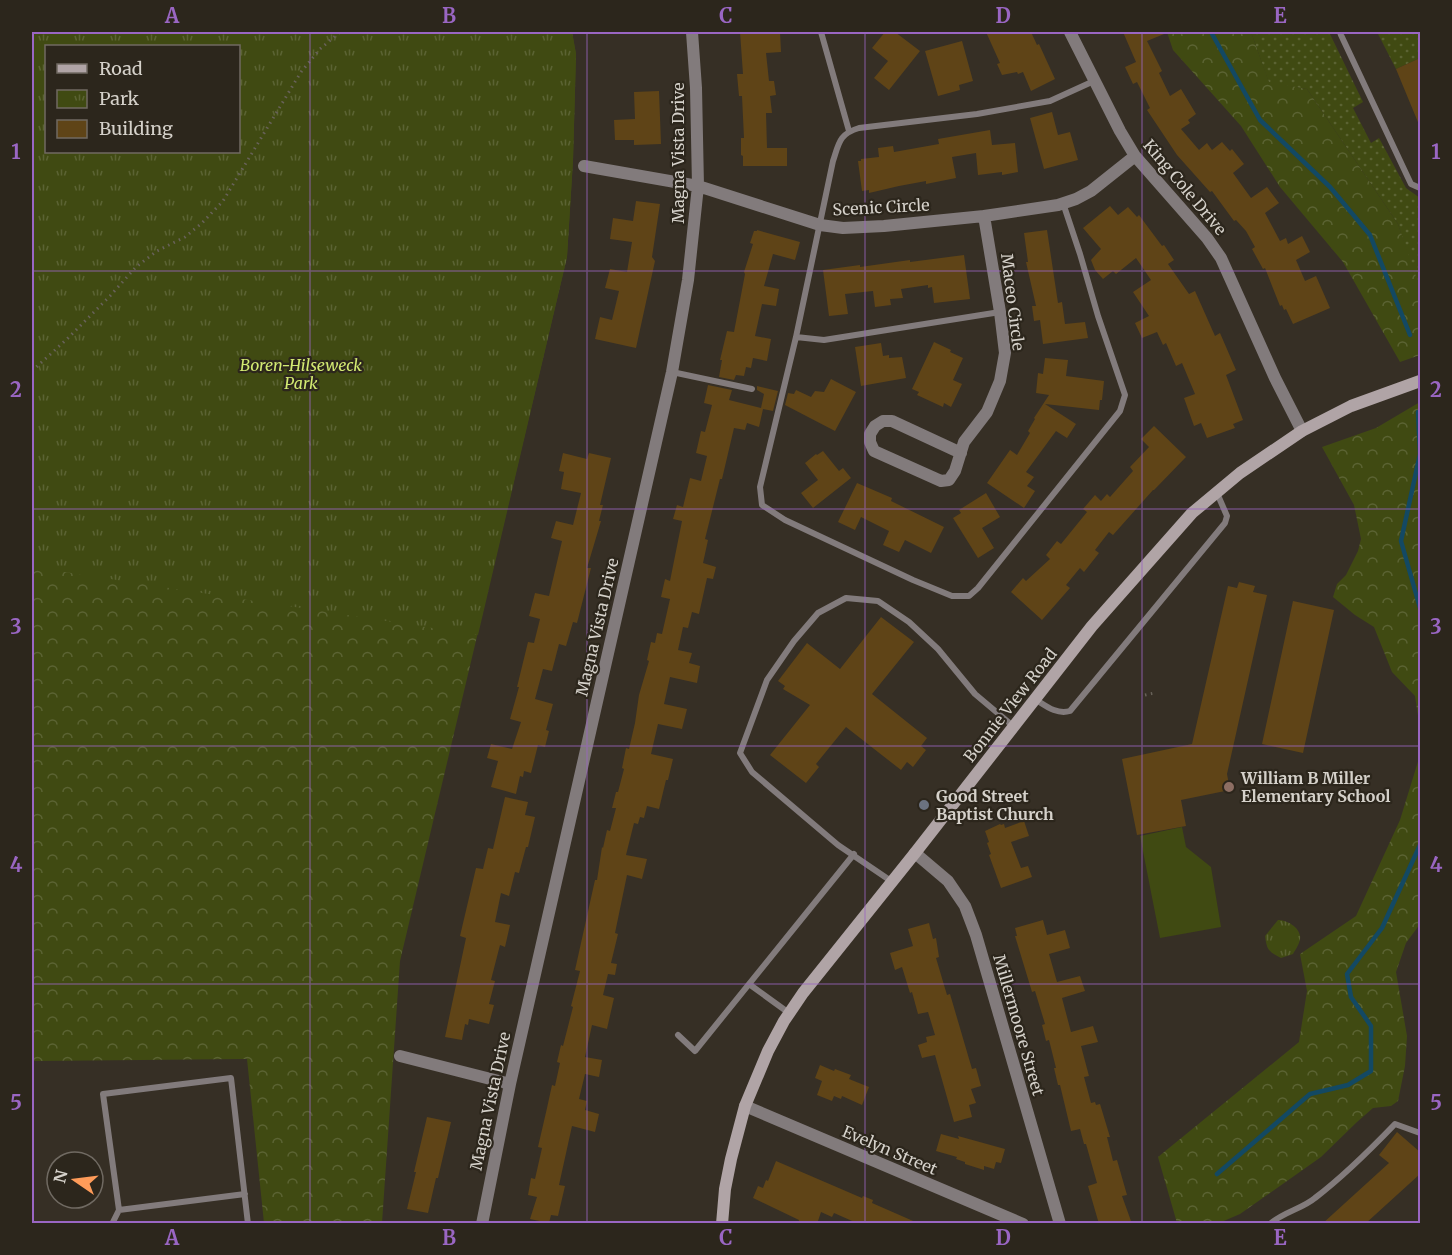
<svg xmlns="http://www.w3.org/2000/svg" width="1452" height="1255" viewBox="0 0 1452 1255" font-family="Merriweather,serif">
  <defs>
    <pattern id="grass-dots" width="8" height="8" patternUnits="userSpaceOnUse" patternTransform="scale(1.5)"><rect width="8" height="8" fill="#404a12"/><path d="M2 2h.1M6 6h.1" fill="none" stroke="#5b6333" stroke-width="1.8" stroke-linecap="round"/></pattern>
    <pattern id="forest-crowns" width="20" height="18" patternUnits="userSpaceOnUse" patternTransform="scale(1.5)"><rect width="20" height="18" fill="#404a12"/><path d="M2 6a3 3 0 1 1 6 0M12 15a3 3 0 1 1 6 0" fill="none" stroke="#5b6333"/></pattern>
    <pattern id="park-tufts" width="24" height="20" patternUnits="userSpaceOnUse" patternTransform="scale(1.5)"><rect width="24" height="20" fill="#404a12"/><path d="M3 7l-1-3M5 7V3M7 7l1-3M15 17l-1-3M17 17v-4M19 17l1-3" fill="none" stroke="#5b6333"/></pattern>
  </defs>
  <rect width="100%" height="100%" fill="#362f25"/>
  <path fill="url(#grass-dots)" d="M1251,32H1329L1363,102L1353,108L1371,143L1379,138L1406,188L1420,198V293L1398,224L1307,89L1269,83Z
    M1377,32H1420V58L1396,69Z"/>
  <path fill="url(#forest-crowns)" fill-rule="evenodd" d="M32,32H572L576,54L573,160L567,257L400,961L382,1223H264L247,1059L33,1061L32,1050ZM46,46H238V152H46Z
    M1167,32H1251L1269,82L1307,89L1398,224L1420,288V355L1400,362L1343,262L1280,187L1241,126L1173,50Z
    M1420,402V729L1415,696L1392,672L1374,627L1355,615L1333,597L1337,584L1346,575L1358,551L1361,539L1354,505L1322,447L1376,428Z
    M1420,755V924L1406,943L1396,972L1407,1036L1405,1066L1398,1101L1391,1106L1373,1108L1357,1122L1321,1157L1240,1214L1219,1223H1177L1158,1157L1299,1042L1307,991L1300,954L1356,916L1400,820Z"/>
  <path fill="url(#park-tufts)" fill-rule="evenodd" d="M32,32H572L576,54L573,160L567,257L478,635L32,567ZM46,46H238V152H46Z
    M1278,920C1287,920 1299,927 1300,936C1301,942 1296,949 1293,954L1281,958C1268,951 1267,950 1265,936Z"/>
  <path fill="#404a12" d="M1182,827L1186,847L1211,867L1221,927L1160,938L1140,836Z"/>
  <g fill="none" stroke-linecap="round" stroke-linejoin="round">
    <path stroke="#134963" stroke-width="4.5" d="M1211,32L1260,120L1330,187L1370,235L1410,335
      M1418,412L1420,454L1401,541L1420,608
      M1217,1174L1310,1094L1348,1085L1371,1071V1026L1351,997L1347,974L1382,928L1420,845"/>
  </g>
  <path fill="#5f4417" d="M740,32H780L781,52L766,53L769,81H774L776,95L770,96L772,113H766L767,148H787V166H743V156L741,155V138H744L742,96H739L737,74H743Z
    M885,32H895L920,51L889,90L874,78L888,61L872,48Z
    M986,32H1031L1037,45L1039,44L1055,79L1031,91L1023,72L1018,74L1017,72L1002,75L997,64L1000,63Z
    M1123,32H1169L1147,41L1162,71L1159,73L1170,96L1181,89L1196,114L1188,120L1190,123L1181,129L1199,150L1207,143L1212,150L1222,142L1230,151L1232,149L1244,164L1233,173L1251,198L1267,187L1279,203L1265,213L1280,241L1286,238L1288,244L1302,236L1310,252L1296,260L1305,281L1316,276L1330,308L1293,324L1286,309L1284,310L1282,305L1280,306L1265,268L1263,269L1252,249L1255,247L1246,231L1236,220L1234,221L1212,191L1210,192L1177,155L1147,110L1150,108L1137,82L1133,84L1125,67L1136,62Z
    M962,41L973,81L959,85L960,90L938,96L925,51Z
    M1420,58V127L1396,69Z
    M659,91L661,144L634,145V140H615L614,120L635,119L634,92Z
    M1052,112L1058,135L1070,132L1078,160L1044,169L1030,118Z
    M990,130L992,145L1015,143L1018,172L1002,175V172L978,175L976,153L952,157L956,178L926,184V181L899,186L869,193V190L862,191L858,161H861V159L879,157L878,148L893,146L894,152L939,144L938,139Z
    M636,201L660,204L652,257L655,261L636,348L595,339L600,317L612,320L619,291L605,288L610,269L627,272L632,242L610,239L613,218L633,221Z
    M1110,206L1118,215L1128,207L1137,217L1139,215L1162,246L1164,245L1174,260L1168,264L1189,294L1195,291L1215,336L1220,333L1236,370L1226,375L1243,420L1233,424L1235,428L1207,438L1201,423L1194,426L1184,398L1195,394L1182,363L1176,366L1166,343L1163,345L1157,332L1142,338L1135,323L1149,316L1133,292L1151,280L1136,258L1116,274L1113,271L1103,279L1095,270L1091,260L1101,249L1083,228Z
    M757,230L800,242L795,260L773,254L764,286L779,289L776,306L762,304L755,336L771,339L767,361L753,358L751,368L746,367L744,376L736,375L734,380L719,377L722,360H720L727,331L734,332L745,274L744,272L753,244L750,243L754,231H757Z
    M1047,230L1058,303L1062,302L1065,324L1085,322L1088,338L1043,344L1040,320L1034,321L1032,306H1036L1026,262H1028L1024,233Z
    M964,255L970,299L934,303L932,287L928,288V285L901,289L903,298L890,299L891,305L875,307L873,291L845,294L848,314L829,316L823,270L860,265V267L910,260V262Z
    M934,342L951,350L950,352L963,358L953,380L962,384L951,407L944,403L943,407L917,395L919,392L912,389Z
    M881,343L883,356L889,355V358L902,357L906,378L861,386L855,347Z
    M1045,358L1068,360L1066,376L1104,381L1102,400H1100L1099,410L1045,404L1076,424L1067,438L1056,431L1026,472L1034,477L1027,486L1035,491L1024,508L987,483L1010,450L1017,455L1030,433L1028,431L1035,419L1034,418L1049,395L1036,393L1038,373L1043,374Z
    M831,379L856,392L835,431L785,405L788,393L794,394L796,390L811,397L815,391L824,392Z
    M708,385L732,390L729,400L761,408L764,394L757,390V386L778,391L773,411L763,409L759,427L747,423L745,430L734,428L722,479H720L705,539L708,540L703,563L716,567L713,579L707,578L699,614L692,612L688,628L683,627L678,650L692,653L689,663L700,666L697,683L670,677L664,704L687,709L682,729L658,724L651,754L673,759L668,780H666L659,809L647,806L644,818L640,817L638,824L634,823L626,855L647,859L642,879L627,875L615,933L618,934L611,963L617,964L615,975L608,974L603,995L614,998L607,1029L592,1025L585,1057L602,1060L599,1077L585,1074L579,1099L587,1101L585,1110L599,1114L595,1132L572,1126L559,1185L565,1186L558,1216L551,1215L549,1223L530,1219L537,1197L528,1195L531,1178L535,1179L542,1148L538,1147L547,1108L552,1085L555,1086L560,1063L557,1062L561,1045L563,1046L573,1007L571,1006L580,971L575,970L595,880H597L602,847L603,848L607,830L610,831L616,808H612L616,792H618L624,769L622,768L626,748L629,749L635,723L639,695L649,661L647,660L651,642L655,643L657,633L662,634L670,599L661,597L665,579L670,581L682,521L673,519L677,505L683,507L690,478L701,481L707,456L696,453L701,431L705,432L712,405L704,403Z
    M1154,426L1186,457L1154,490H1153L1113,535L1109,532L1095,550L1099,553L1084,572L1080,568L1066,585L1070,588L1042,620L1011,592L1023,578L1026,581L1050,559L1046,555L1057,541L1061,544L1087,512L1083,509L1095,495L1101,501L1107,494L1110,497L1133,471L1130,467L1149,447L1141,439Z
    M823,451L839,471L843,468L851,478L813,508L801,493L818,480L805,463L816,454L817,455Z
    M563,453L587,459L589,453L611,458L600,505H603L599,521H601L587,568H591L577,623L573,622L566,646L559,644L552,671L543,669L535,699L553,704L546,730L549,731L545,747L538,745L531,773L524,771L523,777L520,776L516,794L491,787L498,761L487,758L491,744L512,749L521,722L510,719L519,687H517L528,642L534,643L540,619L529,616L535,593L549,596L562,541L551,538L556,521L573,525L581,493L561,489L564,472L559,471Z
    M857,483L892,498L891,501L944,527L931,553L905,540L899,552L883,545L889,531L861,517L855,530L838,522Z
    M986,493L1000,517L982,528L994,548L978,558L953,518L961,513L959,510Z
    M1239,582L1255,586L1253,592L1267,595L1227,774L1230,790L1181,800L1186,826L1137,835L1122,759L1192,744L1228,586L1237,588Z
    M1293,601L1334,610L1303,753L1262,744Z
    M881,617L914,642L872,694L927,738L921,746L926,750L913,767L907,762L901,770L846,727L816,764L819,767L806,783L770,755L810,705L783,689L785,686L778,681L807,643L840,669Z
    M505,797L528,802L525,815L535,817L528,847H526L519,873L515,872L509,896L501,893L495,922L510,925L505,947L500,945L491,980L495,981L489,1004L494,1005L489,1024L469,1019L468,1025L465,1024L462,1040L445,1037L466,938L460,936L476,868L483,869L488,848L493,849Z
    M1024,821L1029,836L1011,842L1021,868L1028,866L1032,877L1001,888L989,855L991,854L987,843L989,842L985,831L1000,824L1001,825L1004,824L1005,828Z
    M1043,920L1047,935L1065,930L1070,948L1049,954L1057,982L1080,976L1085,991L1062,998L1071,1032L1093,1026L1098,1042L1081,1046L1089,1076L1084,1077L1091,1103L1095,1102L1096,1105L1100,1104L1110,1137H1107L1113,1161L1117,1160L1127,1195L1122,1196L1131,1221L1124,1224H1099L1088,1186L1097,1183L1086,1144H1084L1080,1129L1071,1131L1060,1085H1058L1054,1068H1056L1049,1040L1046,1041L1042,1025L1045,1024L1035,991L1032,992L1015,936H1017L1015,928Z
    M929,923L933,939L936,938L939,957L936,958L947,995L950,994L972,1069L976,1068L981,1086L971,1089L976,1103L969,1105L972,1117L954,1122L935,1055L922,1058L918,1045L927,1042L926,1037L935,1035L928,1012L918,1014L912,992L910,993L902,967L895,970L890,953L913,946L908,929Z
    M820,1065L834,1071L835,1069L851,1075L849,1079L869,1087L862,1105L842,1096L841,1099L834,1096L832,1101L817,1095L822,1081L815,1078Z
    M427,1117L451,1122L438,1178H436L428,1213L407,1209L416,1172H414Z
    M1397,1132L1420,1152V1174L1365,1224H1322L1389,1163L1379,1155Z
    M941,1134L959,1139L958,1136L1005,1149L1001,1163L996,1162L994,1169L984,1166V1170L965,1164V1162L956,1159L957,1157L936,1151Z
    M776,1161L862,1198L863,1196L873,1200L872,1203L920,1224H859L834,1213L832,1217L821,1212L817,1224H798L799,1220L753,1198L758,1186L763,1188L766,1180L768,1181Z"/>
  <g fill="none" stroke-linecap="round" stroke-linejoin="round">
    <path stroke="#686259" stroke-width="3" stroke-dasharray="1.5 4.5" stroke-linecap="butt" d="M32,371L67,339L110,296L136,267L157,251L185,237L202,223L223,201L301,72L320,49L340,32
      M1145,695L1154,693"/>
    <path stroke="#827b7c" stroke-width="6" d="M821,32L849,131
      M1340,32L1341,35L1411,184L1420,188
      M1063,203L1080,254L1098,316L1125,395L1120,411L978,588L969,596H952L913,580L785,520L762,505L760,487L796,337L833,161C839,143 839,134 859,128L977,114L1050,101L1094,81
      M796,337L824,340L1000,312
      M672,372L752,389
      M1035,699C1046,706 1057,715 1070,711L1225,523L1227,516L1217,493
      M891,881L838,845L752,772L740,753L767,680L794,641L818,613L846,598L878,601L909,622L938,649L975,694L1013,726
      M749,984L789,1013
      M678,1035L695,1051L854,854
      M119,1210L245,1194
      M112,1224L119,1210L103,1094L231,1078L248,1224
      M1270,1224C1283,1212 1302,1209 1315,1198C1344,1176 1370,1150 1395,1124L1420,1133"/>
    <path stroke="#827b7c" stroke-width="12" d="M1070,32L1120,131L1135,156L1207,238L1221,258L1275,378L1302,431
      M584,166L698,186L820,225L843,228L884,226L984,216L1058,205L1076,199L1091,191L1135,156
      M961,453L892,421H883L875,426L870,434V442L874,451L941,481L949,480L955,471L964,442L987,412L1000,381L1005,353L1000,312L984,216
      M915,853L948,881L965,906L976,935L1060,1224
      M400,1056L510,1084
      M745,1106L1023,1224
      M482,1224L510,1084L672,372L688,280L698,186L696,88L692,32"/>
    <path stroke="#b0a4a6" stroke-width="12" d="M722,1224L725,1189L731,1159L745,1106L768,1051L784,1021L803,993L915,853L1092,626L1192,513L1240,473L1302,431L1351,406L1420,381"/>
  </g>
  <path fill="none" stroke="#9a66c3" stroke-width="1.5" stroke-opacity="0.55" d="M310,32V1224M587,32V1224M865,32V1224M1142,32V1224M32,271H1420M32,509H1420M32,746H1420M32,984H1420"/>
  <circle fill="#8d6e63" stroke="#2c261c" stroke-width="2" cx="1229" cy="787" r="6"/>
  <circle fill="#6b7280" stroke="#2c261c" stroke-width="2" cx="924" cy="805" r="6"/>
  <g text-anchor="middle" stroke-width="4.5" stroke-linejoin="round" paint-order="stroke">
    <g font-size="16" fill="#d5d1ca" stroke="#2c261c">
      <text transform="translate(678 153) rotate(-90)" y="6">Magna Vista Drive</text>
      <text transform="translate(1185 187) rotate(50)" y="6">King Cole Drive</text>
      <text transform="translate(881 207) rotate(-3)" y="6">Scenic Circle</text>
      <text transform="translate(1013 302) rotate(83)" y="6">Maceo Circle</text>
      <text transform="translate(597 627) rotate(-77)" y="6">Magna Vista Drive</text>
      <text transform="translate(1010 705) rotate(-52)" y="6">Bonnie View Road</text>
      <text transform="translate(1019 1025) rotate(74)" y="6">Millermoore Street</text>
      <text transform="translate(490 1101) rotate(-78)" y="6">Magna Vista Drive</text>
      <text transform="translate(890 1150) rotate(23)" y="6">Evelyn Street</text>
    </g>
    <g font-size="16" font-style="italic" fill="#d3ea72" stroke="#2c261c">
      <text x="301" y="371">Boren-Hilseweck<tspan x="301" dy="18">Park</tspan></text>
    </g>
    <g font-size="16" font-weight="bold" fill="#d5d1ca" stroke="#2c261c" text-anchor="start">
      <text x="1241" y="784">William B Miller<tspan x="1241" dy="18">Elementary School</tspan></text>
      <text x="936" y="802">Good Street<tspan x="936" dy="18">Baptist Church</tspan></text>
    </g>
  </g>
  <rect width="1452" height="1255" fill="none" stroke="#2c261c" stroke-width="66"/>
  <rect x="45" y="45" width="195" height="108" fill="#2c261c" stroke="#706a62" stroke-width="1.5"/>
  <rect x="57" y="64" width="30" height="9" fill="#b0a4a6" stroke="#706a62" stroke-width="1.5"/>
  <text x="99" y="75" font-size="18" fill="#d5d1ca">Road</text>
  <rect x="57" y="90" width="30" height="18" fill="url(#park-tufts)" stroke="#706a62" stroke-width="1.5"/>
  <text x="99" y="105" font-size="18" fill="#d5d1ca">Park</text>
  <rect x="57" y="120" width="30" height="18" fill="#5f4417" stroke="#706a62" stroke-width="1.5"/>
  <text x="99" y="135" font-size="18" fill="#d5d1ca">Building</text>
  <g transform="translate(75 1180) rotate(284)"><circle r="28" fill="#2c261c" stroke="#706a62" stroke-width="1.5"/>
  <path d="M0-4.5L10 22L0 15L-10 22Z" fill="#fe9b59"/>
  <text y="-9" font-size="16" font-weight="bold" text-anchor="middle" fill="#d5d1ca">N</text>
  </g>
  <rect x="33" y="33" width="1386" height="1189" fill="none" stroke="#9a66c3" stroke-width="2"/>
  <g font-size="20" text-anchor="middle" font-weight="bold" fill="#9a66c3">
    <text x="172" y="23">A</text>
    <text x="449" y="23">B</text>
    <text x="726" y="23">C</text>
    <text x="1003" y="23">D</text>
    <text x="1280" y="23">E</text>
    <text x="16" y="159">1</text>
    <text x="1436" y="159">1</text>
    <text x="16" y="397">2</text>
    <text x="1436" y="397">2</text>
    <text x="16" y="634">3</text>
    <text x="1436" y="634">3</text>
    <text x="16" y="872">4</text>
    <text x="1436" y="872">4</text>
    <text x="16" y="1110">5</text>
    <text x="1436" y="1110">5</text>
    <text x="172" y="1245">A</text>
    <text x="449" y="1245">B</text>
    <text x="726" y="1245">C</text>
    <text x="1003" y="1245">D</text>
    <text x="1280" y="1245">E</text>
  </g>
</svg>
